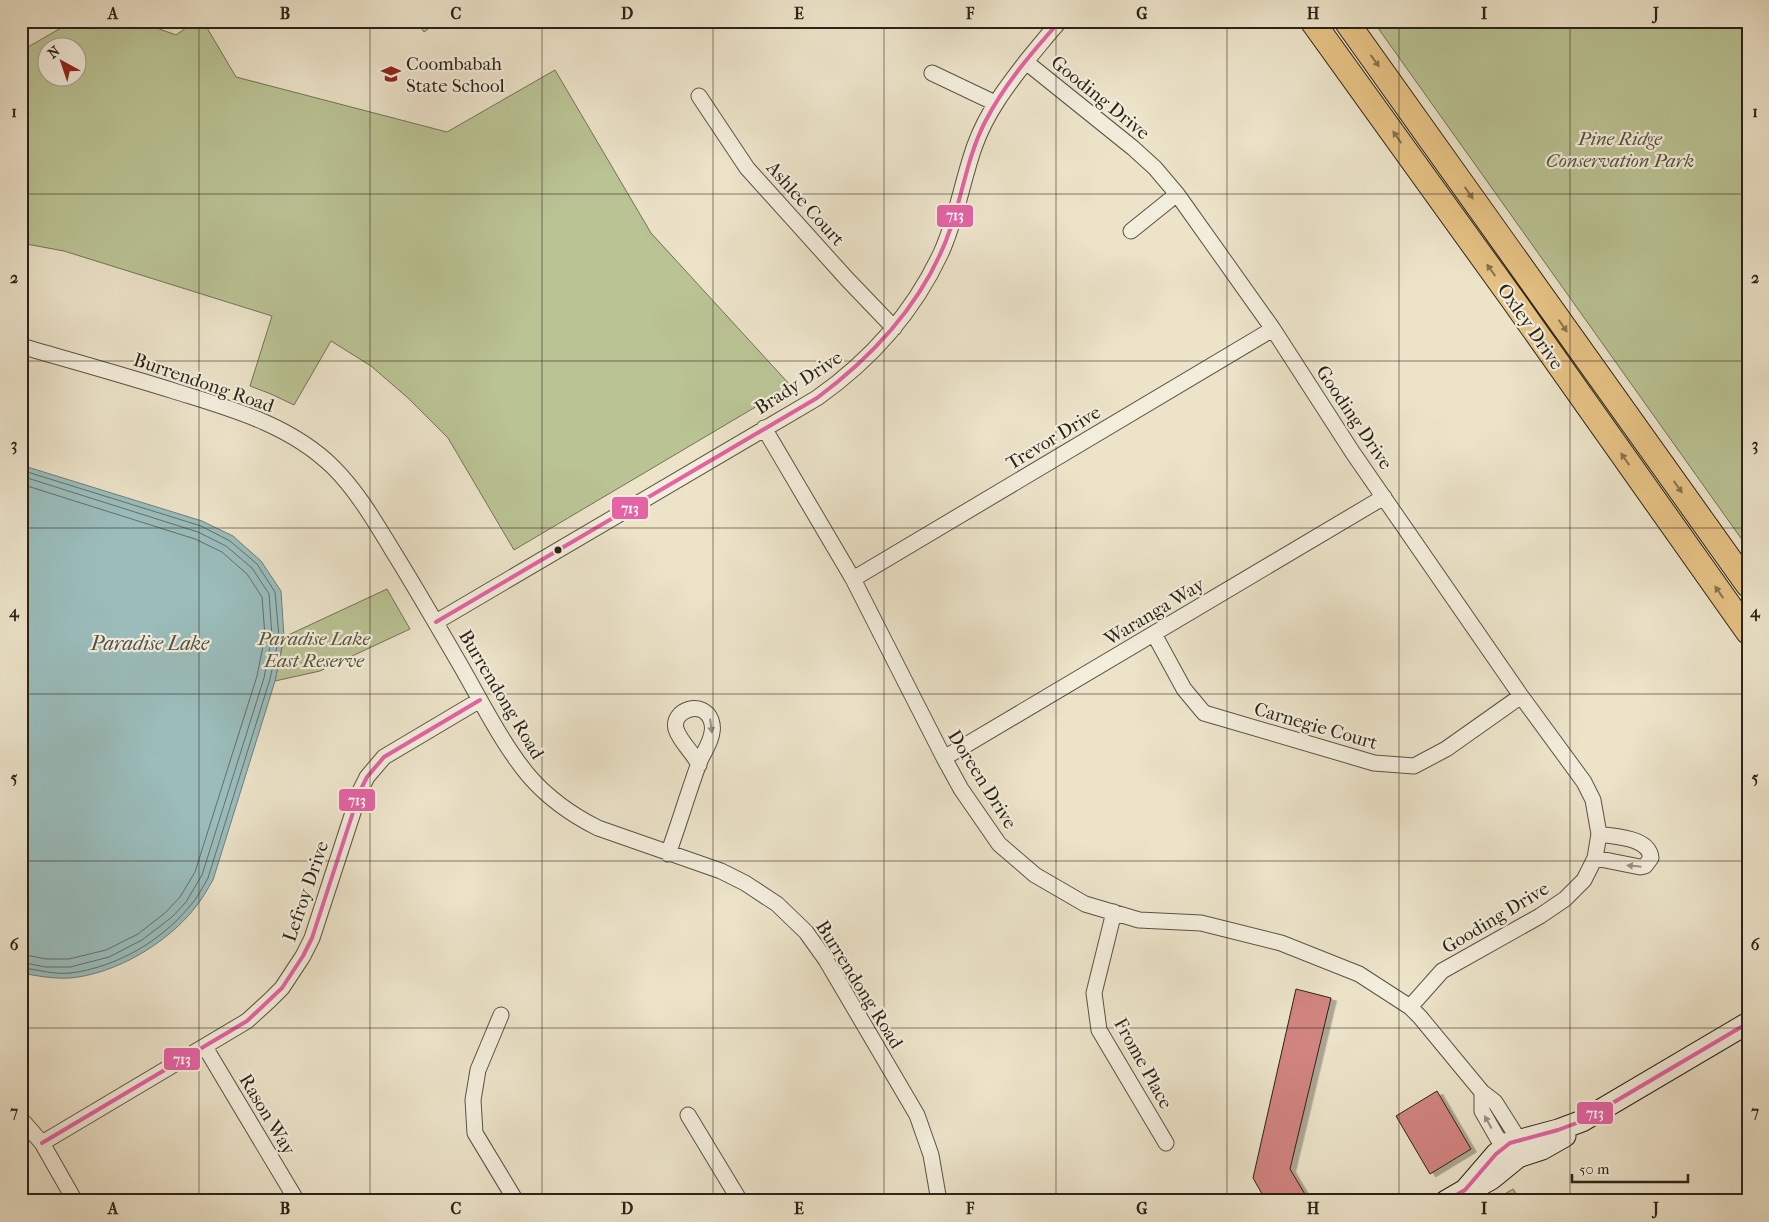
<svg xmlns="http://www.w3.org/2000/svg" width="1769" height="1222" viewBox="0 0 1769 1222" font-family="'IM FELL French Canon',serif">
  <defs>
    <filter id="shadow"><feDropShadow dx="5.5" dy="3" stdDeviation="0" flood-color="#0004"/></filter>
  </defs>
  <rect width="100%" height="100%" fill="#ece3c9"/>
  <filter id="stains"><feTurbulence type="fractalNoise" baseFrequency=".004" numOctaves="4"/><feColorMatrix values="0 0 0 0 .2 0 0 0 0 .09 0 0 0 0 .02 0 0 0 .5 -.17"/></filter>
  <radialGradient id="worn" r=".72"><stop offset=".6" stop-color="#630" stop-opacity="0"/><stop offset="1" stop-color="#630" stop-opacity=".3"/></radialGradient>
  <path fill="#bac394" stroke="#727356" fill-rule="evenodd" d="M73,21H150L154,27L176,35L196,21H203L236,77L447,132L555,70L651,233L791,386L514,550L448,438L408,398L371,366L331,341L294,405L271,394L250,386L272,316L64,251L21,243V51ZM48,48H78V78H48Z
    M416,21H439L424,32Z
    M1373,21H1748V548Z
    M387,589L410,629L320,671L275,681L284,637Z
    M1513,1189L1521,1201H1493Z"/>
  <path fill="#9abdbc" stroke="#6e7f7a" d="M21,465L202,521L233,536L261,561L281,591L284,637L275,681L213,880C207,890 201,901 194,909C166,944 115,974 70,978C53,979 38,976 21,973Z"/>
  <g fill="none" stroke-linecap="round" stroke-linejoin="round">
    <path stroke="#62706a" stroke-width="1" d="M21,470L201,526L230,541L257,564L275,592L279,637L270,679L208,878C202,888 197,899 189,907C160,942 116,967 71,973C52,975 38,969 21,968
      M21,476L198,532L226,546L252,568L269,594L272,636L264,678L202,875L186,902L172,917L142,940L109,957L70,967H45L21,962
      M21,484L195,539L222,552L247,574L262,597L265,636L257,676L195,872L180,897L166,912L138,934L106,950L69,959H46L21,954"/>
  </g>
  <path fill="#d18480" stroke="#2b2318" filter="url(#shadow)" d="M1296,989L1331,998L1290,1169L1309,1201H1266L1253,1178Z
    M1437,1091L1471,1149L1430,1174L1396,1116Z"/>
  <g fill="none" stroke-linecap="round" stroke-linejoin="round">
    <defs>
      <path id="street" d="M1026,62L1133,148L1155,168L1177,194L1273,329L1353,453L1521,696L1584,782L1593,800L1599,834L1595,858L1584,880L1565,899L1540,916L1442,971L1410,1007
        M932,73L995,103
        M699,96L747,168L847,279L894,328
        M1131,231L1177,194
        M21,346C72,361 123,375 174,391C231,409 289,424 333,467C357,491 374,520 391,548C414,585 436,623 458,661C479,697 502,744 529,776C548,798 572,815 598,828L721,871L745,883L777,904L806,932L826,960L917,1115L931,1155L939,1201
        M764,428L853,579L944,758L961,789L999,844L1035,875L1085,904L1139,920L1201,923L1281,943L1359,974L1410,1007L1420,1017L1482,1092L1495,1102L1514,1132L1510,1143
        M853,579L1273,329
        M436,622L817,398C871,360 913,313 941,253C957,218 962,181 975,145C987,112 1007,86 1028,59C1039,46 1049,33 1060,21
        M1154,634L1184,689L1204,713L1374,763L1414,766L1446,749L1521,696
        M944,758L1384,497
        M668,854C679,824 688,793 699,763C703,753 711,743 712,732C713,728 712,723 711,720C703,699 671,710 676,729C680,742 693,752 699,765
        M1595,858L1640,867L1645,866L1651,858C1649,837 1615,837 1599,834
        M1114,912L1094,993L1099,1030L1166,1143
        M501,1015L478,1070L473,1100L475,1133L516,1201
        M205,1047L297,1201
        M1482,1092V1111L1498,1139L1510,1143L1513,1148
        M688,1115L740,1201
        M21,1119L42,1143L75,1201
        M42,1143L247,1021L270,1000L282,988L303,956L312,938L360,791L367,777L384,757L480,700"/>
      <path id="secondary" d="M1465,1190L1496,1154L1510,1143L1558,1130L1582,1121L1748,1023
        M1446,1201L1465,1190L1482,1184L1491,1179L1518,1157L1542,1149L1565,1136"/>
      <path id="primary" d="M1312,21L1513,300L1748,632
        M1346,21L1748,585"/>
    </defs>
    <use href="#street" stroke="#5b5344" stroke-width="17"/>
    <use href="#secondary" stroke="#2b2318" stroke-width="23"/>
    <use href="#primary" stroke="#2b2318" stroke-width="26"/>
    <use href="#street" stroke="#f3eddc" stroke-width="15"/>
    <use href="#secondary" stroke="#f3eddc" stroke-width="21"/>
    <use href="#primary" stroke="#e6c284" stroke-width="24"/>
    <defs>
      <path id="bus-1" d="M436,622L817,398C876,354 927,298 951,227C963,192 968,155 985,122C1004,85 1032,52 1060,21
        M42,1143L247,1021L282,988L303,956L312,938L360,791L367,777L384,757L480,700
        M1446,1201L1465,1190L1496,1154L1510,1143L1558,1130L1582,1121L1748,1023"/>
    </defs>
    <use href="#bus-1" stroke="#f3eddc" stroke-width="8"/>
    <use href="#bus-1" stroke="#e463a4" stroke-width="4"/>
  </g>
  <defs><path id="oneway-solid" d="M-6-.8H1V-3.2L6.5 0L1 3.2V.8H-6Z" transform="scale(1.25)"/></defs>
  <g fill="#88724e">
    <use href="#oneway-solid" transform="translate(1375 61) rotate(54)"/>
    <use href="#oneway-solid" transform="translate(1397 137) rotate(-125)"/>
    <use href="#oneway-solid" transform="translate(1469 193) rotate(55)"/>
    <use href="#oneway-solid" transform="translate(1491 270) rotate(-126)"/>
    <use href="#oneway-solid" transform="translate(1563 326) rotate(55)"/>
    <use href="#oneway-solid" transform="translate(1625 459) rotate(-125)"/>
    <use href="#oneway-solid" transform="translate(1678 487) rotate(55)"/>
    <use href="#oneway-solid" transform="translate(1719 592) rotate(-125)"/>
  </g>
  <g fill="#999284">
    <use href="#oneway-solid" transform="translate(711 726) rotate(83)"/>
    <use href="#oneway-solid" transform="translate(1634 866) rotate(-174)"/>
    <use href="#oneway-solid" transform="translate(1488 1122) rotate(-119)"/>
  </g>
  <path fill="none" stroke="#2b2318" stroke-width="1" stroke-opacity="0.55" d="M199,21V1201M370,21V1201M542,21V1201M713,21V1201M884,21V1201M1056,21V1201M1227,21V1201M1399,21V1201M1570,21V1201M21,194H1748M21,361H1748M21,528H1748M21,694H1748M21,861H1748M21,1028H1748"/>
  <defs>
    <symbol id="school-bare" viewBox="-9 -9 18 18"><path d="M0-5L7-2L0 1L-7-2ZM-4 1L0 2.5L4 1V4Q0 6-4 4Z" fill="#8f2418" stroke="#f3eddc" stroke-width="2.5" paint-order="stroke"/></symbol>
  </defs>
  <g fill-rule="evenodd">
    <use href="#school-bare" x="377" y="60" width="28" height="28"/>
  </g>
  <circle fill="#2b2318" stroke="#f3eddc" stroke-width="2" cx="558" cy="550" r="4.5"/>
  <g text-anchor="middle" stroke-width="4.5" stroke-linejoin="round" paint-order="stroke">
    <g font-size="19" fill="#2b2318" stroke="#f3eddc" text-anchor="start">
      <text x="406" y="70">Coombabah<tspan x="406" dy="22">State School</tspan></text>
    </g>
    <g font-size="19" fill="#2b2318" stroke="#f3eddc">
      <text transform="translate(1101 97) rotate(39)" y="7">Gooding Drive</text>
      <text transform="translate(806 203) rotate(48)" y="7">Ashlee Court</text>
      <text transform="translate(1531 326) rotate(55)" y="7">Oxley Drive</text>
      <text transform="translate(204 382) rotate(19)" y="7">Burrendong Road</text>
      <text transform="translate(798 382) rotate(-33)" y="7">Brady Drive</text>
      <text transform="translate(1355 417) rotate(56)" y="7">Gooding Drive</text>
      <text transform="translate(1053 437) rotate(-31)" y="7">Trevor Drive</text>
      <text transform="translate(1154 611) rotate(-31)" y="7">Waranga Way</text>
      <text transform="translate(502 694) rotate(59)" y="7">Burrendong Road</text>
      <text transform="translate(1316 725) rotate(16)" y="7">Carnegie Court</text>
      <text transform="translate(983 779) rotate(58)" y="7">Doreen Drive</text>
      <text transform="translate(305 891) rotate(-71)" y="7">Lefroy Drive</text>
      <text transform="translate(1495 917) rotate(-31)" y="7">Gooding Drive</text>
      <text transform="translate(860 984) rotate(58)" y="7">Burrendong Road</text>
      <text transform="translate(1144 1063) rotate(61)" y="7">Frome Place</text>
      <text transform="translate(268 1114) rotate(59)" y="7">Rason Way</text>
    </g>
    <g font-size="19" font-style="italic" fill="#56533d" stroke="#f3eddc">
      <text x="1620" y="145">Pine Ridge<tspan x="1620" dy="22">Conservation Park</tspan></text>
      <text x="314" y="645">Paradise Lake<tspan x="314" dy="22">East Reserve</tspan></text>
    </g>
    <g font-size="20" font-style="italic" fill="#4c5149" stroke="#f3eddc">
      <text x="150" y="650">Paradise Lake</text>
    </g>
  </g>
  <g stroke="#f3eddc" stroke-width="2">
    <rect x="936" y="204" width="38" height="24" rx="5" fill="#e463a4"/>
    <rect x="611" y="496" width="38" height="24" rx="5" fill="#e463a4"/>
    <rect x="338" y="788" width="38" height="24" rx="5" fill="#e463a4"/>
    <rect x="163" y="1047" width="38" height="24" rx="5" fill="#e463a4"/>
    <rect x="1576" y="1101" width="38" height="24" rx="5" fill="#e463a4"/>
  </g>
  <g font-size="14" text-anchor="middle" font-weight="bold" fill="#fff">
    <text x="955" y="220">713</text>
    <text x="630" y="513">713</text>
    <text x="357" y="805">713</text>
    <text x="182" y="1064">713</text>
    <text x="1595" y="1118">713</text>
  </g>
  <rect width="1769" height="1222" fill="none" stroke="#ece3c9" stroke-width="55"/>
  <g transform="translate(62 62) rotate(320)"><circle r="24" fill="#f3eddc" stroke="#a39c8e"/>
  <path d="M0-4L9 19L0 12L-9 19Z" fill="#8f2418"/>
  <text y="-8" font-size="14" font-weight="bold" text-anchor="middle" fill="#2b2318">N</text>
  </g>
  <path d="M1572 1174v8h116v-8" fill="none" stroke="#2b2318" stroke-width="2.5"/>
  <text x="1579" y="1174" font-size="15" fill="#2b2318" stroke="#f3eddc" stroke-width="4" paint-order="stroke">50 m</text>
  <rect x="28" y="28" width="1714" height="1166" fill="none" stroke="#2b2318" stroke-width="2"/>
  <g font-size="16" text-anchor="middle" font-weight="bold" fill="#2b2318">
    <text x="113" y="19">A</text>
    <text x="285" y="19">B</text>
    <text x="456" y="19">C</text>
    <text x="627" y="19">D</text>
    <text x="799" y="19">E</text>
    <text x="970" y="19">F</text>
    <text x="1142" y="19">G</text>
    <text x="1313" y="19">H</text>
    <text x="1484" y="19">I</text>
    <text x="1656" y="19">J</text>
    <text x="14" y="117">1</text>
    <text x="1755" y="117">1</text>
    <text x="14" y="283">2</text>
    <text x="1755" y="283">2</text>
    <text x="14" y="450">3</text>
    <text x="1755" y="450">3</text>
    <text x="14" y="617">4</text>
    <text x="1755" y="617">4</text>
    <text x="14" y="783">5</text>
    <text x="1755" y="783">5</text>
    <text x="14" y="950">6</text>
    <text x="1755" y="950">6</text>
    <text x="14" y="1117">7</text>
    <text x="1755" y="1117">7</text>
    <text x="113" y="1214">A</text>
    <text x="285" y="1214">B</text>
    <text x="456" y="1214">C</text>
    <text x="627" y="1214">D</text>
    <text x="799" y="1214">E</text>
    <text x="970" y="1214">F</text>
    <text x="1142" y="1214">G</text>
    <text x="1313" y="1214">H</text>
    <text x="1484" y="1214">I</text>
    <text x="1656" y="1214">J</text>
  </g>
  <rect width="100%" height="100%" filter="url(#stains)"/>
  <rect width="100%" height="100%" fill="url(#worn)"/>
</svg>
